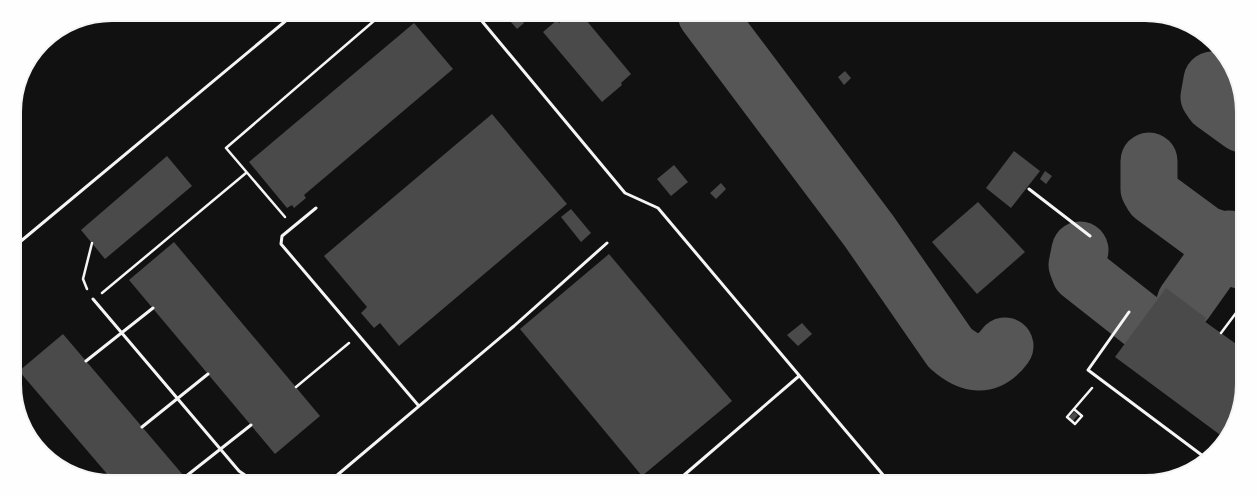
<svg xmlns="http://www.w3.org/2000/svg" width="1257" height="496" viewBox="0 0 1257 496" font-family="Arial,sans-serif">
  <rect width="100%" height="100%" fill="#111"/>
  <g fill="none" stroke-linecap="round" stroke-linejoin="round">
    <path stroke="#565656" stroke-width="57" d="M706,14L869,231L950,348C969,365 988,369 1005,346
      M1212,80L1209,97L1213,103L1242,124
      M1149,161V189L1153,196L1240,260
      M1080,250L1077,265L1080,273L1141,321
      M1185,302L1217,257L1215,244L1207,235L1225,241L1229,239"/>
  </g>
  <path fill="#4a4a4a" d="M504,14H517L524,23L517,29Z
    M570,14H581L631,74L621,83L622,85L602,102L543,32L557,20L559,23Z
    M414,23L453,69L304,195L306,198L294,208L292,205L287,208L249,162Z
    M845,71L851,78L844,85L838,77Z
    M492,114L567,204L399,346L380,323L374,328L361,313L367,307L324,256Z
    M1014,151L1040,171L1011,208L986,188Z
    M167,156L192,186L105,259L81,230Z
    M674,165L688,182L671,196L657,179Z
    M1045,171L1052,176L1046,184L1040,179Z
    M721,183L726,189L716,199L710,193Z
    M978,202L1025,252L977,294L932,242Z
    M571,209L591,233L581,242L561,217Z
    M174,242L320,416L275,454L129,280Z
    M609,254L732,401L642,476L520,329Z
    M1166,288L1206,318L1204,321L1239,346L1238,416L1223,437L1115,357Z
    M802,323L812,334L798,346L787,335Z
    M63,334L86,361L189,482H114L19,371Z
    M1074,412L1078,415L1073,421L1069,417Z"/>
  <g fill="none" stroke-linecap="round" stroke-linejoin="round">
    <path stroke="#f5f5f5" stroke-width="2.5" d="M285,217L226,148L382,14
      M87,289L83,279L92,243
      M102,293L246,173
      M1221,333L1239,309
      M296,387L349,343
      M1075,410L1082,416L1075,424L1067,417L1092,388"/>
    <path stroke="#f5f5f5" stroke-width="3" d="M476,14L625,193L658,208L889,482
      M1029,189L1090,236
      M316,208L282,236L281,244L418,405
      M15,246L294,14
      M93,299L239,471L255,482
      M1129,312L1088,370L1207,459
      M86,361L153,308
      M142,427L208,374
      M185,477L251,425
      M329,482L514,326L607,243
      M676,482L799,376"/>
  </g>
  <path d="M0 0H1257V496H0ZM112 21H1145A91 91 0 0 1 1236 112V384A91 91 0 0 1 1145 475H112A91 91 0 0 1 21 384V112A91 91 0 0 1 112 21Z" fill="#fefefe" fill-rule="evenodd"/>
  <path fill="none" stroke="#f5f5f5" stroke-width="2" d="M112 21H1145A91 91 0 0 1 1236 112V384A91 91 0 0 1 1145 475H112A91 91 0 0 1 21 384V112A91 91 0 0 1 112 21Z"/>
</svg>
